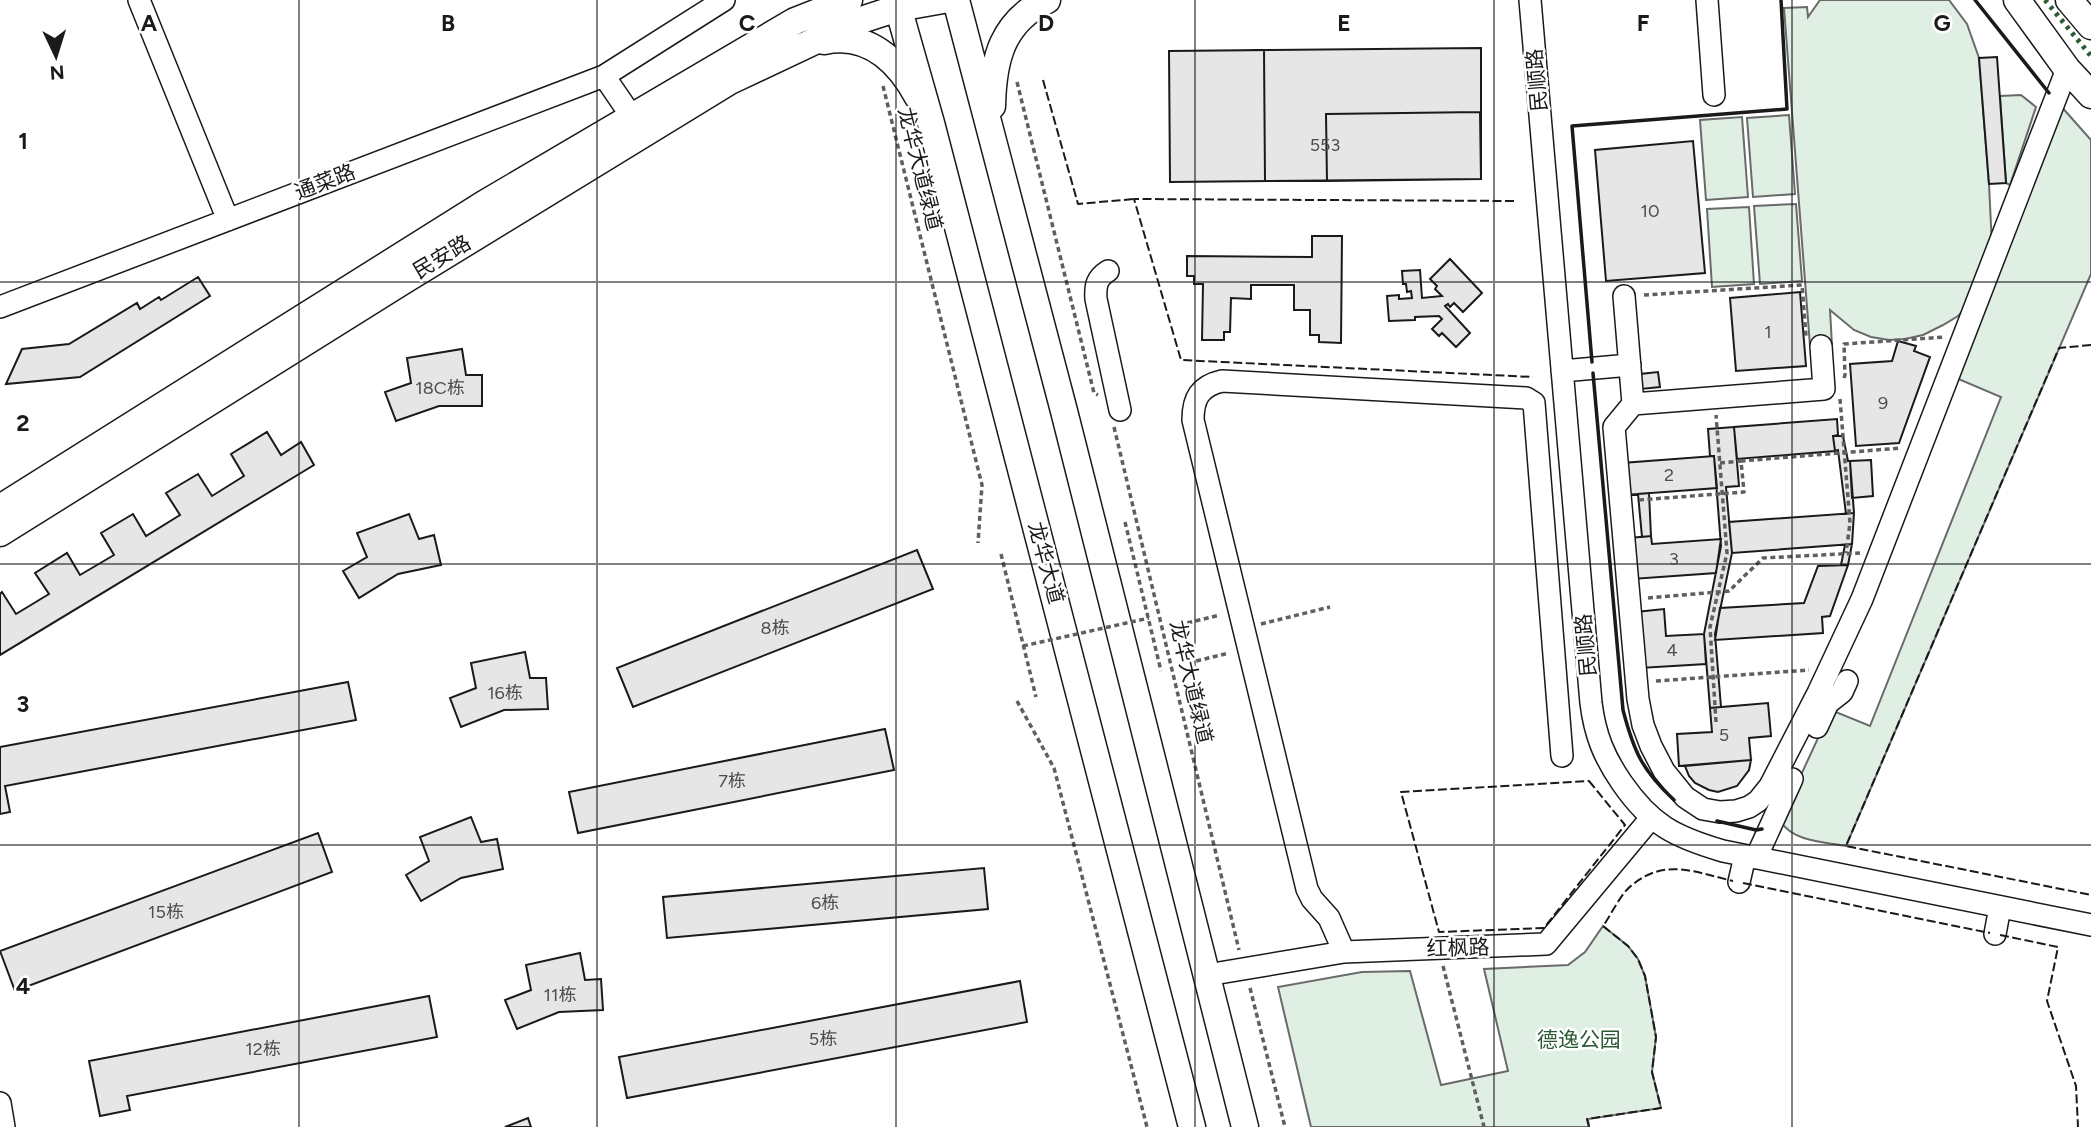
<svg xmlns="http://www.w3.org/2000/svg" width="2091" height="1127" viewBox="0 0 2091 1127" font-family="Figtree,'Noto Sans SC',sans-serif">
  <rect width="100%" height="100%" fill="#fff"/>
  <path fill="#e0efe3" stroke="#6a6a6a" stroke-width="2" d="M1820,0H1949L1967,24L1979,58L1989,184L1992,246L1970,304L1958,316L1943,325L1923,335L1905,339L1889,340L1871,337L1854,330L1830,310L1832,345L1810,346L1784,8L1807,7L1808,17Z
    M2021,95L2036,107L2010,185L2006,183L2000,96Z
    M2060,105L2091,140V274L1846,846C1825,842 1794,842 1781,822L1782,816L1831,710L1870,726L2001,397L1956,378Z
    M1789,115L1795,194L1753,197L1747,118Z
    M1742,117L1748,197L1706,200L1700,120Z
    M1796,204L1802,281L1760,284L1754,206Z
    M1749,207L1754,284L1712,287L1707,209Z
    M1603,926L1628,946L1638,959L1645,976L1656,1037L1652,1072L1661,1108L1588,1119L1589,1127H1311L1278,987L1362,972L1410,971L1441,1085L1508,1071L1484,969L1568,965L1585,952Z"/>
  <path fill="#e6e6e6" stroke="#1a1a1a" stroke-width="2" d="M1481,48V179L1170,182L1169,51Z
    M1264,50L1265,181L1170,182L1169,51Z
    M1997,57L2006,183L1989,184L1979,58Z
    M1480,112L1481,179L1327,181L1326,114Z
    M1693,141L1705,273L1606,281L1595,150Z
    M1312,236H1342L1341,343L1319,342V335H1310V310H1294V285H1251V299L1231,298L1230,332H1224V340H1202L1203,284H1194V276H1187V256L1312,257Z
    M1450,259L1482,293L1463,312L1454,303L1450,307L1448,304L1445,306L1470,333L1456,347L1442,333L1439,336L1432,329L1442,319L1439,316L1415,317V320L1389,321L1387,296L1399,295V299L1412,298L1411,291L1407,292L1406,284H1403L1402,271L1420,270L1422,298L1442,296L1435,289L1437,286L1430,279Z
    M198,277L210,296L80,377L6,384L22,349L69,344L137,303L140,309L159,297L161,300Z
    M1800,292L1806,366L1736,371L1730,298Z
    M1898,341L1916,346L1914,351L1930,357L1899,443L1856,446L1850,364L1892,361Z
    M462,349L466,375H482V406H439L396,421L385,392L411,383L407,358Z
    M1658,372L1660,387L1641,389L1640,374Z
    M1837,419L1838,435L1833,436L1835,451L1737,459L1734,427Z
    M1734,427L1739,486L1726,487L1732,553L1715,634L1721,707L1710,708L1704,634L1721,546L1714,456H1710L1708,429Z
    M267,432L281,455L301,442L314,465L0,655V594L2,592L16,614L49,594L35,573L67,553L80,575L114,555L101,533L133,514L146,536L180,515L166,493L198,474L212,496L244,476L231,454Z
    M1833,436H1843L1848,461H1850L1854,513L1846,514L1838,450L1835,451Z
    M1714,456L1717,488L1625,495L1622,463Z
    M1871,460L1873,496L1852,498L1850,461Z
    M1649,493L1651,536L1642,537L1638,494Z
    M1854,513L1852,544L1732,553L1729,522Z
    M409,514L419,539L434,535L441,565L398,574L359,598L343,571L367,557L357,533Z
    M1651,536L1652,544L1721,539L1716,573L1632,579L1629,538Z
    M1852,544L1848,565H1841L1845,545Z
    M917,550L933,589L633,707L617,668Z
    M1848,565L1830,616L1822,617L1823,633L1715,640L1720,608L1804,603L1818,566Z
    M1664,609L1666,636L1704,634L1706,664L1640,668L1636,612Z
    M525,652L530,678H546L548,709L504,710L461,727L450,698L476,688L471,663Z
    M348,682L356,720L5,786L10,812L0,814V747Z
    M1768,703L1771,736L1749,738L1751,760L1679,766L1677,734L1712,732L1710,708Z
    M885,729L894,770L578,833L569,792Z
    M1751,760L1749,770L1737,786L1718,792L1709,790L1695,783L1689,776L1685,766Z
    M471,817L481,842L497,839L503,869L461,878L421,901L406,875L429,861L420,837Z
    M318,833L332,872L15,991L0,951Z
    M984,868L988,909L667,938L663,897Z
    M580,953L585,980L601,979L603,1010L559,1012L517,1029L505,1000L531,990L526,965Z
    M1020,981L1027,1022L627,1098L619,1057Z
    M429,996L437,1037L127,1096L130,1110L100,1116L89,1061Z
    M528,1118L531,1127H505Z"/>
  <g fill="none" stroke-linecap="round" stroke-linejoin="round">
    <defs>
      <path id="minor" d="M139,0L228,220
        M1530,0L1591,703C1595,735 1604,757 1622,783C1651,825 1675,837 1723,851L2091,925
        M1707,0L1714,95
        M604,76L724,0
        M1108,271C1097,278 1095,285 1096,299L1120,410
        M1624,296L1633,404L1614,427L1638,699L1643,725L1651,746L1664,771L1685,797L1703,809L1720,812L1736,811L1749,807L1758,801L1770,786L1818,693L1862,599L2067,69
        M0,307L604,76L632,117
        M1562,371L1630,365
        M1633,404L1824,389L1821,346
        M1817,727L1828,703L1842,692L1847,681
        M1756,858L1792,779
        M1739,882L1745,856
        M1995,934L2000,907
        M1344,952L1329,918L1312,899L1307,889L1193,420C1193,398 1200,386 1222,381L1526,398L1534,403L1562,756
        M1207,975L1344,952L1546,944L1651,818
        M0,1103L4,1127"/>
      <path id="major" d="M896,0L931,123L1192,1127
        M956,0L1064,411L1245,1127
        M2017,0L2067,69L2091,95
        M2069,0L2091,26
        M824,41C867,32 898,60 918,97
        M992,106C993,59 1002,22 1047,0
        M0,508L484,204L795,21L849,0
        M0,533L403,281L730,81L855,22L898,8L943,0"/>
    </defs>
    <use href="#minor" stroke="#1a1a1a" stroke-width="24"/>
    <use href="#major" stroke="#1a1a1a" stroke-width="29"/>
    <path stroke="#5f5f5f" stroke-width="3.5" stroke-dasharray="5 3.5" stroke-linecap="butt" d="M1017,82L1094,393L1098,395
      M883,86L982,485L978,543
      M1644,295L1802,285L1806,336
      M1844,378L1845,375L1844,344L1945,337
      M1840,399L1850,523L1846,553
      M1114,427L1239,950
      M1720,463L1741,461
      M1639,500L1744,492L1741,461L1901,448
      M1125,522L1161,671
      M1001,554L1036,697
      M1648,598L1729,591L1763,558L1860,553
      M1261,624L1330,607
      M1179,625L1220,615
      M1188,663L1229,653
      M1656,681L1809,670
      M1017,701L1054,768L1147,1127
      M1716,722L1710,627L1727,553L1716,415
      M1443,966L1484,1127
      M1250,988L1285,1127"/>
    <use href="#minor" stroke="#fff" stroke-width="21"/>
    <use href="#major" stroke="#fff" stroke-width="26"/>
    <path stroke="#5f5f5f" stroke-width="3.5" stroke-dasharray="5 3.5" stroke-linecap="butt" d="M1023,646L1149,618"/>
    <path stroke="#2b5a34" stroke-width="5" stroke-dasharray="3.5 5" stroke-linecap="butt" d="M2045,0L2091,56"/>
    <path stroke="#1a1a1a" stroke-width="2" stroke-dasharray="9 3.5" stroke-linecap="butt" d="M1043,80L1078,204L1134,199
      M1514,201L1134,199L1181,360L1533,377
      M2091,345L2059,348L1846,846L2091,895
      M1589,781L1625,825L1544,928L1439,932L1401,792Z
      M1743,883L1990,933
      M2000,935L2058,947L2047,1001L2076,1086L2078,1127
      M1589,1127L1587,1119L1661,1108L1652,1072L1656,1037L1645,976L1638,959L1628,946L1603,926C1611,915 1621,893 1632,885C1665,858 1695,872 1733,881"/>
    <path stroke="#1a1a1a" stroke-width="3.5" d="M1975,0L2049,93
      M1592,362L1572,126L1787,109L1781,0
      M1593,373L1623,710C1634,752 1642,770 1674,800
      M1717,821L1756,830L1762,829"/>
  </g>
  <path fill="none" stroke="#1a1a1a" stroke-width="2" stroke-opacity="0.55" d="M299,0V1127M597,0V1127M896,0V1127M1195,0V1127M1494,0V1127M1792,0V1127M0,282H2091M0,564H2091M0,845H2091"/>
  <g text-anchor="middle" stroke-width="5" stroke-linejoin="round" paint-order="stroke">
    <g font-size="18" fill="#4d4d4d">
      <text x="1325" y="151">553</text>
      <text x="1650" y="217">10</text>
      <text x="1768" y="338">1</text>
      <text x="440" y="394">18C栋</text>
      <text x="1883" y="409">9</text>
      <text x="1669" y="481">2</text>
      <text x="1674" y="565">3</text>
      <text x="775" y="634">8栋</text>
      <text x="1672" y="656">4</text>
      <text x="505" y="699">16栋</text>
      <text x="1724" y="741">5</text>
      <text x="732" y="787">7栋</text>
      <text x="825" y="909">6栋</text>
      <text x="166" y="918">15栋</text>
      <text x="560" y="1001">11栋</text>
      <text x="823" y="1045">5栋</text>
      <text x="263" y="1055">12栋</text>
    </g>
    <g font-size="21" fill="#1a1a1a" stroke="#fff">
      <text transform="translate(1537 80) rotate(-95)" y="7">民顺路</text>
      <text transform="translate(920 169) rotate(76)" y="7">龙华大道绿道</text>
      <text transform="translate(325 182) rotate(-21)" y="7">通菜路</text>
      <text transform="translate(442 257) rotate(-31)" y="7">民安路</text>
      <text transform="translate(1046 563) rotate(75)" y="7">龙华大道</text>
      <text transform="translate(1586 645) rotate(-95)" y="7">民顺路</text>
      <text transform="translate(1191 682) rotate(77)" y="7">龙华大道绿道</text>
      <text transform="translate(1458 948) rotate(-2)" y="7">红枫路</text>
    </g>
    <g font-size="21" fill="#2b5a34" stroke="#fff">
      <text x="1579" y="1047">德逸公园</text>
    </g>
  </g>
  <g font-size="23" text-anchor="middle" font-weight="bold" fill="#1a1a1a" stroke="#fff" stroke-width="5" stroke-linejoin="round" paint-order="stroke">
    <text x="149" y="31">A</text>
    <text x="448" y="31">B</text>
    <text x="747" y="31">C</text>
    <text x="1046" y="31">D</text>
    <text x="1344" y="31">E</text>
    <text x="1643" y="31">F</text>
    <text x="1942" y="31">G</text>
    <text x="23" y="149">1</text>
    <text x="23" y="431">2</text>
    <text x="23" y="712">3</text>
    <text x="23" y="994">4</text>
  </g>
  <g transform="translate(56 56) rotate(176)" stroke="#ffffff" stroke-width="5" paint-order="stroke">
  <path d="M0-5L12 26L0 18L-12 26Z" fill="#1a1a1a"/>
  <text y="-10" font-size="19" font-weight="bold" text-anchor="middle" fill="#1a1a1a">N</text>
  </g>
</svg>
